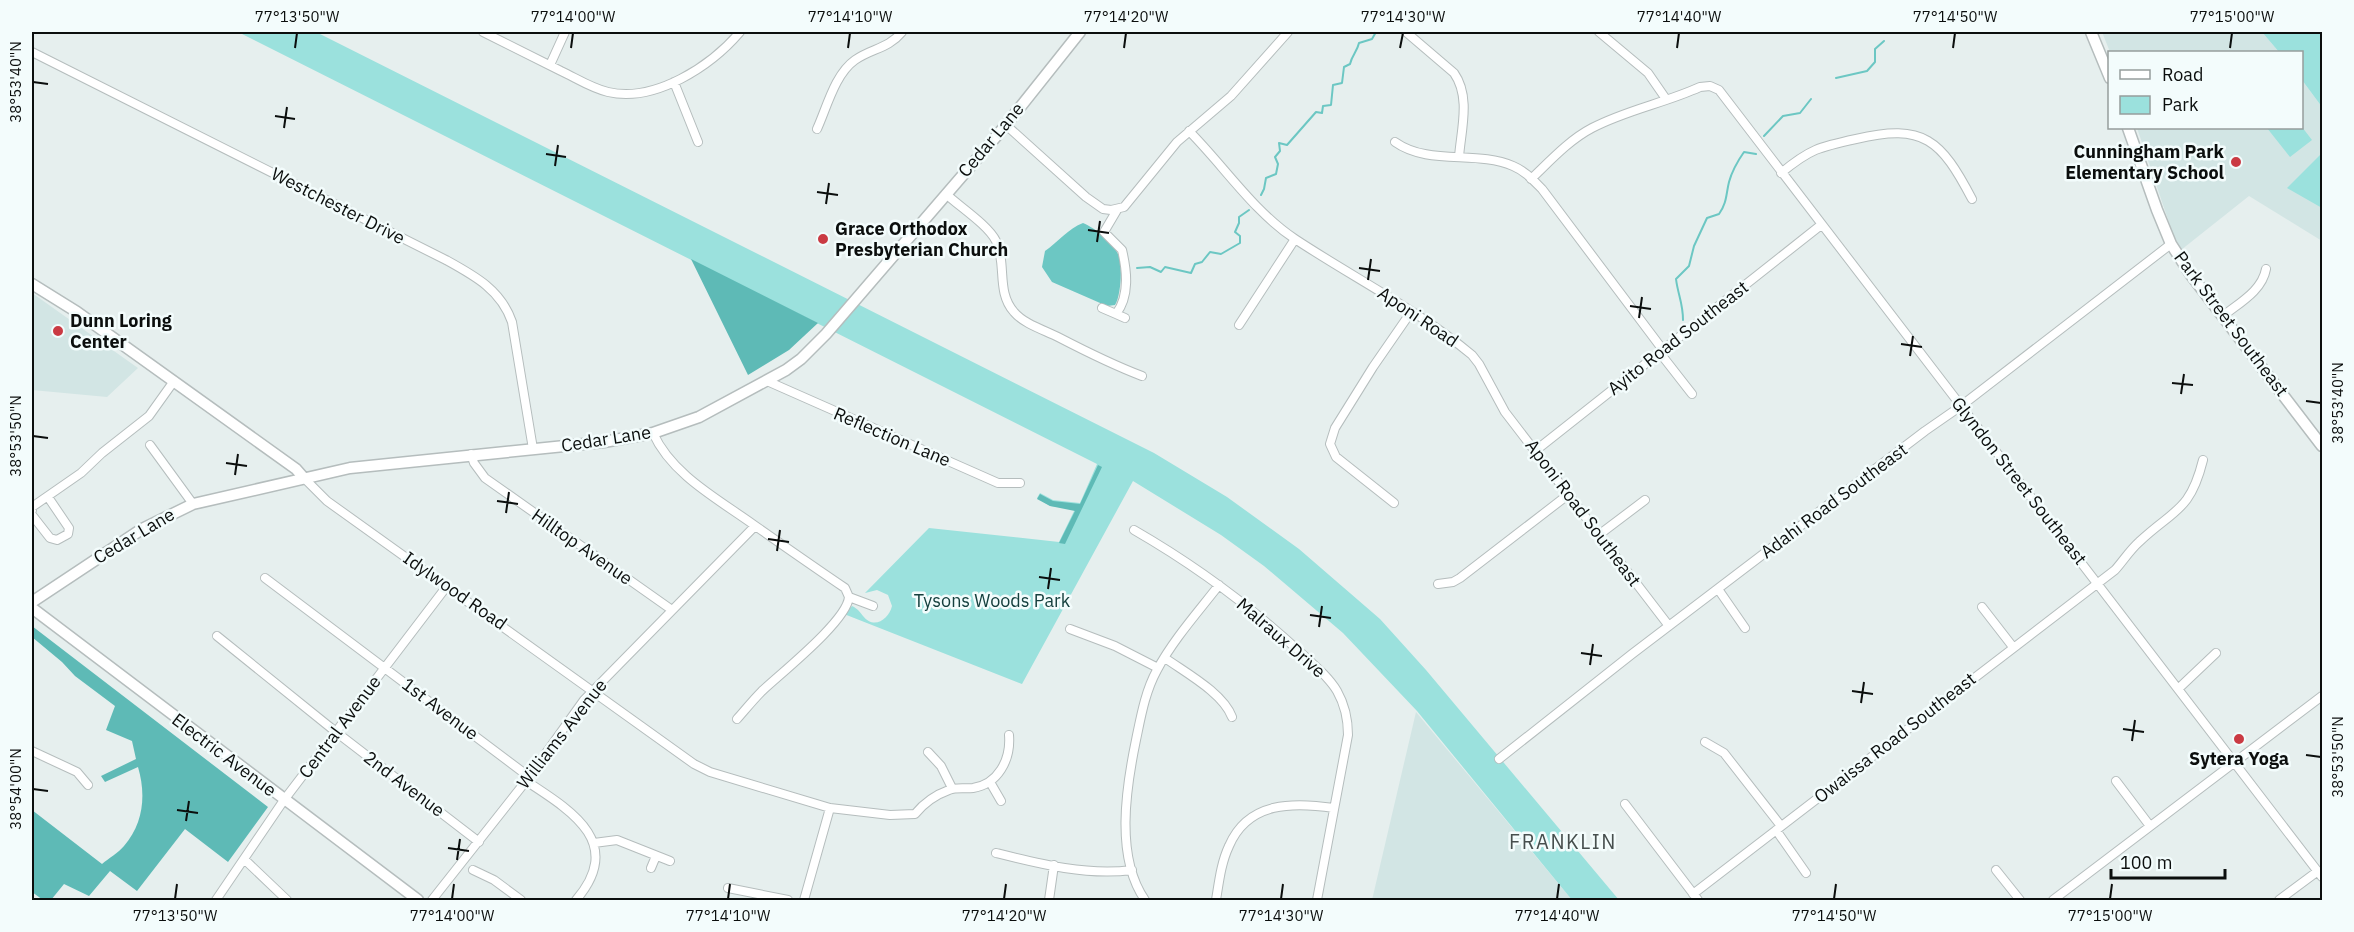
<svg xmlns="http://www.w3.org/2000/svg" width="2354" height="932" viewBox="0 0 2354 932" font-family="'IBM Plex Sans',sans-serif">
  <rect width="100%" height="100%" fill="#e6efee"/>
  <path fill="#d2e5e4" d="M2102,32H2262L2279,52H2110Z
    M2302,80L2322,107V241L2249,196L2181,250L2177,246L2137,128H2302Z
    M32,293L138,368L107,397L32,390Z
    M1416,712L1572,900H1372Z"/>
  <path fill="#9be1dd" d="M238,32H316L1154,453L1227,497L1299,549L1380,619L1426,670L1619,900H1572L1417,711L1343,633L1264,566L1221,535L1133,481L1022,684L844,614L852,606C858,609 859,611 863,616C874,630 889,619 892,606L888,595L877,590L865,593L929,528L1059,542L1075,509L1050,506L1037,498L1040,493L1053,500L1080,503L1097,464Z
    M2262,32H2322V107L2302,80V52H2279Z
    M2302,127L2312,140L2290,157L2267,128Z
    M2322,153V208L2287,188Z"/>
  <path fill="#5ebab6" d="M691,259L818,323L789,350L748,375Z
    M1098,465L1102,467L1065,544L1059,543L1075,511L1050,506L1037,499L1040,494L1053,501L1080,504Z
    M32,626L268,807L228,862L185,829L137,891L110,871L89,896L64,884L51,900H43L32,892V810L102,864C109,858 118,853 124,846C144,823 146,794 138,767L105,782L101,776L136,759L132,741L106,730L115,706L75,676L62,662L32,637Z"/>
  <path fill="#6cc7c3" d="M1083,223C1095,228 1113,242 1118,254C1123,264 1121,296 1115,305L1107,306L1052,282L1042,267L1045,251C1058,242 1069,228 1083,223Z"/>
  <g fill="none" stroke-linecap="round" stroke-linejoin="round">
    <path stroke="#6cc7c3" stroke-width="2" d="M1836,78L1867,71L1875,62V49L1884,41
      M1764,136L1783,116L1800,113L1811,99
      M1261,195L1264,189L1266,178L1276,174L1278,164L1275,157L1280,151L1279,143L1287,145L1316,112L1322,113L1323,106L1331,105L1333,85L1342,83L1344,67L1350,64C1352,55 1357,52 1359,43L1372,39L1376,32
      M1137,268L1150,267L1161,272L1165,267L1191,273L1195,264L1202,262L1210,252L1221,254L1240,243V236L1235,232L1239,223V217L1249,210
      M1683,320C1683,303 1678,295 1676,279L1689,266L1694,246L1707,218L1719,214C1727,203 1726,194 1729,182C1732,171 1737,162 1744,152L1756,154"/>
    <defs>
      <path id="street" d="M483,32C509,45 535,58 561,71C576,78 591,88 608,92C655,103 711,66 740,32
        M1406,32L1454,73C1471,97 1461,130 1459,157
        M1599,32L1648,73L1666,99
        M32,52L446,260C475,276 501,290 512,322L533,449
        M550,65L565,32
        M674,82L698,142
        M1006,125L1086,197L1103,209L1111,210L1124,207L1177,142L1231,96L1288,32
        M817,129C827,107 835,74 855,60C872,48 888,49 902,32
        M1189,131C1224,166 1253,211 1295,239C1354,278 1418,310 1472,355L1479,364L1505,412L1669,626
        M1395,142C1429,166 1476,150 1513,166C1525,171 1533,180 1542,189L1663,350
        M1781,173C1810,149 1819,147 1856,139C1924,123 1941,140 1972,199
        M1531,179C1550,161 1569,140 1592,128C1626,110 1665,103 1700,87L1710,86L1719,90L2322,877
        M946,194C960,207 988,225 996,241C1007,264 996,292 1014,312C1024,324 1044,330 1058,337C1085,351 1113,365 1142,376
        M1102,308L1116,314C1130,296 1127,271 1122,250L1104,232L1117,210
        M1116,314L1125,318
        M2223,316C2239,303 2262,291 2266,269
        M1239,325L1295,239
        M1660,353L1692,394
        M767,381L998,483H1020
        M653,433C672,475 718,499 754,525C784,546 814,567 845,588L849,597
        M150,445L193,504
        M1535,451L1821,225
        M471,454L474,463L485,478L672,610
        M303,477L327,501L694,764L710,772L830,808L890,815L915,814C924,803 935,795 949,790C956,787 965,789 973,788C998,784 1011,760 1009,735
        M1394,503L1336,457L1330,444L1335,428L1373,367L1411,312
        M32,510V507L81,473L102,453L149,416L174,381
        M32,515L50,538L57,540L68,534L69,528L48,497
        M1134,530C1193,564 1249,605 1300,652C1313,664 1328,676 1337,691C1345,705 1348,720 1348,735L1317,900
        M1600,534L1645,500
        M265,578L528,776
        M1438,584L1453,582L1460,578L1569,494
        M1718,589L1745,628
        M849,597L873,606
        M1982,607L2013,647
        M1070,629L1115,646L1158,668
        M217,636L336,732L479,842
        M1165,658C1186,673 1223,693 1232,717
        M2178,689L2216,653
        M737,719C745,710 753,700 762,691C781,673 847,621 849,597
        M1705,742L1724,753L1781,826
        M32,751L77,772L88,785
        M928,752L941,766L952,788
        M1499,759L1632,654L1925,431L1961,406L2171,244
        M526,781C572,811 625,843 576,900
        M2116,781L2150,826
        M990,782L1001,801
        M1625,804L1698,900
        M1776,830L1806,873
        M594,843L617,840L670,861
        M996,853C1040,864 1087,876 1132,870
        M244,859L287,900
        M651,868L656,856
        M473,870L494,880L521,900
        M1996,870L2020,900
        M728,888L788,900
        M1693,894L2115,570C2123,561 2130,550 2139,542C2174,509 2190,512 2203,460
        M216,900L284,800L447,586
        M432,900L526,781L584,700L755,526
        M804,900L830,808
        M1049,900L1054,865
        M1145,900C1115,857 1126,788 1136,740C1141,716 1145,692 1157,670C1173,640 1198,612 1219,585
        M1216,900C1219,882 1221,863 1229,846C1248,801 1294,802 1334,808
        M2053,900L2322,696
        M2279,900L2318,871"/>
      <path id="secondary" d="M2091,32L2110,78
        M2128,128L2157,210L2171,244L2191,275L2322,446
        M32,284L77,312L296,469L303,477
        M32,602L142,529L193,504L350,468L604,442L653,433L699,417L786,370L801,359L826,334L1006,125L1080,32
        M32,608L418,900"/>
    </defs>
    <use href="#street" stroke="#b5bdbd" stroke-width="10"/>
    <use href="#secondary" stroke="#b5bdbd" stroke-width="13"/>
    <use href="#street" stroke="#fff" stroke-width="8"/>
    <use href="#secondary" stroke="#fff" stroke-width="10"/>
  </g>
  <path fill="none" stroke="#0b0e0d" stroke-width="2" d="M295,48L297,33M571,48L573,33M848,48L850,33M1124,48L1126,33M1400,48L1403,33M1677,48L1679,33M1953,48L1955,33M2230,48L2232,33M33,82L48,84M275,116L295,119M284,128L287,107M546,154L566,157M555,166L558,145M817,192L838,195M826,204L829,183M1088,230L1109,233M1097,242L1100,221M1359,268L1380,271M1368,280L1371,259M1630,306L1651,309M1639,318L1642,297M1901,344L1922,347M1910,356L1913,336M2172,383L2193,385M2181,394L2184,374M2306,401L2321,403M33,436L48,438M226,463L247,466M235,475L238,454M497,501L518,504M506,513L509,492M768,539L789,542M777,551L780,530M1039,577L1060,580M1048,589L1051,568M1310,615L1331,618M1319,627L1322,606M1581,653L1602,656M1590,665L1593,644M1852,691L1873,694M1861,703L1864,682M2123,729L2144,732M2132,741L2135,720M2306,755L2321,757M33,789L48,791M177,810L198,813M186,821L189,801M448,848L469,851M457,860L460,839M175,899L177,884M452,899L454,884M728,899L730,884M1004,899L1006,884M1281,899L1283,884M1557,899L1559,884M1834,899L1836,884M2110,899L2112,884"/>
  <g fill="#ca3a43" stroke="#f3fcfc" stroke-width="2">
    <circle cx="2236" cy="162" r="6"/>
    <circle cx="823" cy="239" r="6"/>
    <circle cx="58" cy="331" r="6"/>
    <circle cx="2239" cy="739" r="6"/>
  </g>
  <g text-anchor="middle" stroke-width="5" stroke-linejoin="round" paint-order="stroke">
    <g font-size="18" fill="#0b0e0d" stroke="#f3fcfc">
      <text transform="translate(991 140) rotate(-50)" y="6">Cedar Lane</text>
      <text transform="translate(338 206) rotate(27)" y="6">Westchester Drive</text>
      <text transform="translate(1418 317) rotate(34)" y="6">Aponi Road</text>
      <text transform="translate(2231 324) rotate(53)" y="6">Park Street Southeast</text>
      <text transform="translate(1678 338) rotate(-38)" y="6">Ayito Road Southeast</text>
      <text transform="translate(892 437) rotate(23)" y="6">Reflection Lane</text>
      <text transform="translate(606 439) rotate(-9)" y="6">Cedar Lane</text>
      <text transform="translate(2019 481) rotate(52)" y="6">Glyndon Street Southeast</text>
      <text transform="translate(1834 501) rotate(-37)" y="6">Adahi Road Southeast</text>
      <text transform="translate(1583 513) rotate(53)" y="6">Aponi Road Southeast</text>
      <text transform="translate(134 536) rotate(-31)" y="6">Cedar Lane</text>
      <text transform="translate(582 547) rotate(35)" y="6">Hilltop Avenue</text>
      <text transform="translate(455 591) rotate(35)" y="6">Idylwood Road</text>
      <text transform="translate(1281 638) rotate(41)" y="6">Malraux Drive</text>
      <text transform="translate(440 709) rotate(37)" y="6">1st Avenue</text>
      <text transform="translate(340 727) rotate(-53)" y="6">Central Avenue</text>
      <text transform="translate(562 734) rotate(-52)" y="6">Williams Avenue</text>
      <text transform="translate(1895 738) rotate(-38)" y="6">Owaissa Road Southeast</text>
      <text transform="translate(224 755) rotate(37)" y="6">Electric Avenue</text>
      <text transform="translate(404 784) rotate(37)" y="6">2nd Avenue</text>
    </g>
    <g font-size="18" font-weight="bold" fill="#0b0e0d" stroke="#f3fcfc" text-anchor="start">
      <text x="2224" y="158" text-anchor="end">Cunningham Park<tspan x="2224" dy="21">Elementary School</tspan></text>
      <text x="835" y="235">Grace Orthodox<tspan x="835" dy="21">Presbyterian Church</tspan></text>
      <text x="70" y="327">Dunn Loring<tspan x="70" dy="21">Center</tspan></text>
      <text x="2239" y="765" text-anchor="middle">Sytera Yoga</text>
    </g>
    <g font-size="18" fill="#15403e" stroke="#f3fcfc">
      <text x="992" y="607">Tysons Woods Park</text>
    </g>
    <g font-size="20" letter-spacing="1.5" fill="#474f4e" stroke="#f3fcfc">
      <text x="1563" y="849">FRANKLIN</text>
    </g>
  </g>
  <rect width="2354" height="932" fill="none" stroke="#f3fcfc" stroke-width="66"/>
  <rect x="2108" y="51" width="195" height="78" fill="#f3fcfc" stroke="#969d9c" stroke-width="1.5"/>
  <rect x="2120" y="70" width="30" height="9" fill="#ffffff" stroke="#969d9c" stroke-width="1.5"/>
  <text x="2162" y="81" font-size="18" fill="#0b0e0d">Road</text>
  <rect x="2120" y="96" width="30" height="18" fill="#9be1dd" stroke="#969d9c" stroke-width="1.5"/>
  <text x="2162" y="111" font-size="18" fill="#0b0e0d">Park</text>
  <path d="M2111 869v9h114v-9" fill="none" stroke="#0b0e0d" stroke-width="3"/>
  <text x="2120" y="869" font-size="18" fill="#0b0e0d" stroke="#f3fcfc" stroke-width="4.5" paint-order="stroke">100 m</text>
  <rect x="33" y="33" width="2288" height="866" fill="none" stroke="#0b0e0d" stroke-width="2"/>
  <g font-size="15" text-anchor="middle" fill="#0b0e0d">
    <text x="297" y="22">77°13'50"W</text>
    <text x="573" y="22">77°14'00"W</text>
    <text x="850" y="22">77°14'10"W</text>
    <text x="1126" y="22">77°14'20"W</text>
    <text x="1403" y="22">77°14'30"W</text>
    <text x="1679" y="22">77°14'40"W</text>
    <text x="1955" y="22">77°14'50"W</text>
    <text x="2232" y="22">77°15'00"W</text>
    <text transform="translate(16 82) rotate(-90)" y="5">38°53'40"N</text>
    <text transform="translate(2338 403) rotate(-90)" y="5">38°53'40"N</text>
    <text transform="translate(16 436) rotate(-90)" y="5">38°53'50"N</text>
    <text transform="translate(2338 757) rotate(-90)" y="5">38°53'50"N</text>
    <text transform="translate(16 789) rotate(-90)" y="5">38°54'00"N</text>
    <text x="175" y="921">77°13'50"W</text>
    <text x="452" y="921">77°14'00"W</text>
    <text x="728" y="921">77°14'10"W</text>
    <text x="1004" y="921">77°14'20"W</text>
    <text x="1281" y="921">77°14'30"W</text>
    <text x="1557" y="921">77°14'40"W</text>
    <text x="1834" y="921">77°14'50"W</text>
    <text x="2110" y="921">77°15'00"W</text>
  </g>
</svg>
